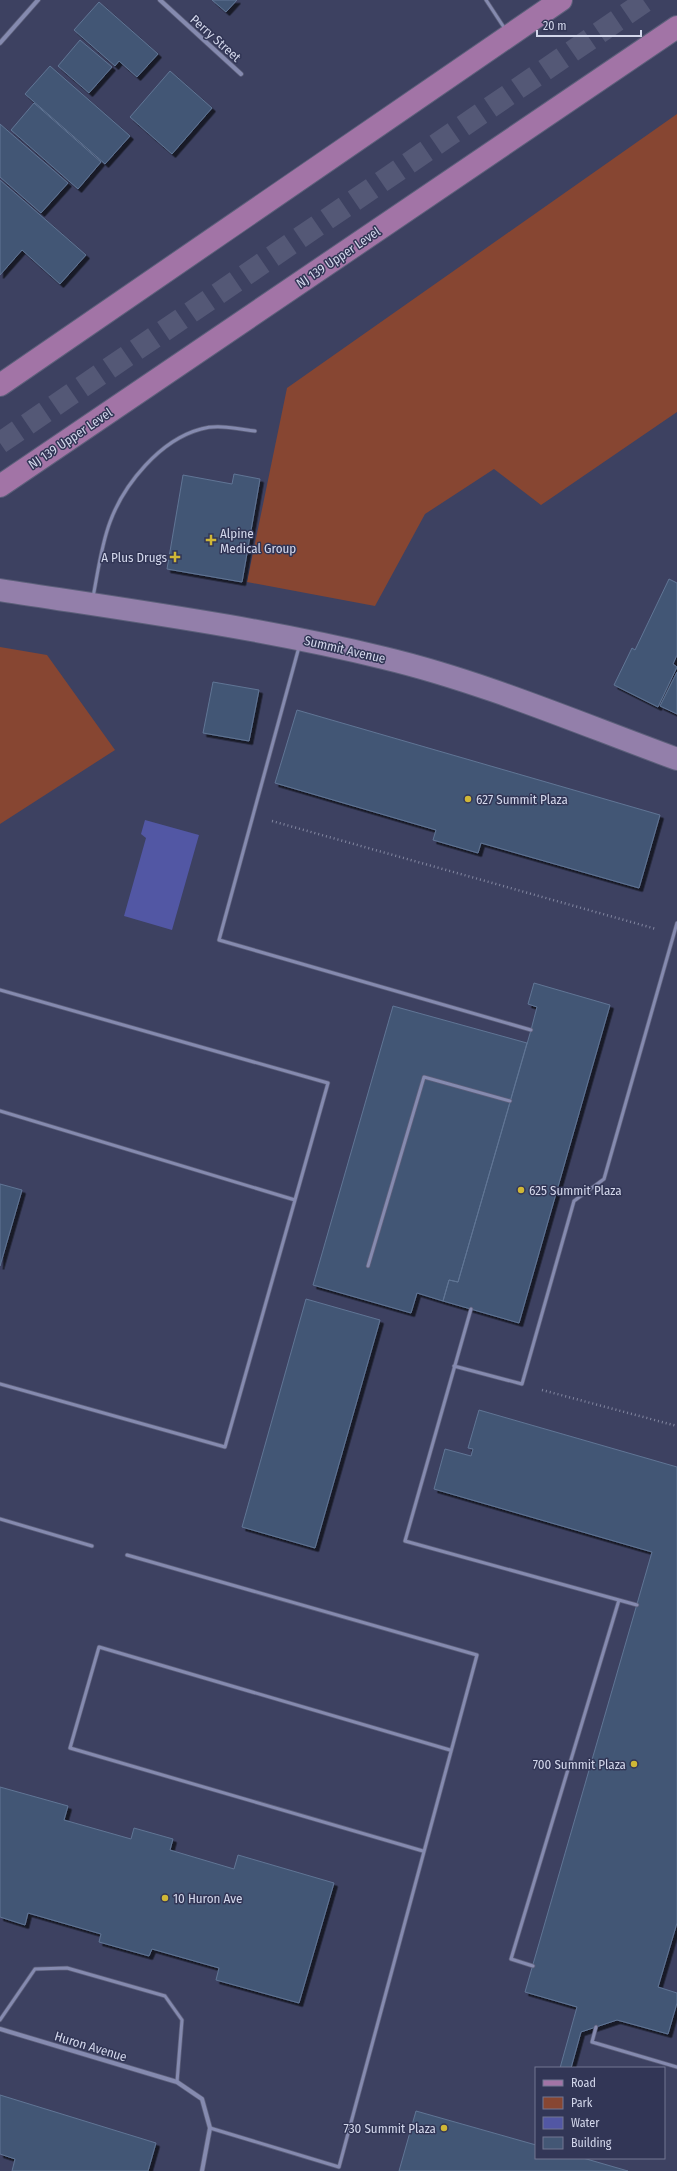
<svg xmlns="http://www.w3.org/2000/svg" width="677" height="2171" viewBox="0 0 677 2171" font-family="'Fira Sans Condensed',sans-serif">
  <defs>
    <filter id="shadow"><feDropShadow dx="3.5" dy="3.5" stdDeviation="0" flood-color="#0009"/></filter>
  </defs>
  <rect width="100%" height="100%" fill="#3d4161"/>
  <path fill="#874632" d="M677,114V412L541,505L494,469L425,514L375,606L247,582L287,388Z
    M0,647L47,655L115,750L0,824Z"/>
  <path fill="#5257a4" d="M145,820L199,835L172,930L124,916L146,838L141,834Z"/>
  <path fill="#435775" stroke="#607595" filter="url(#shadow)" d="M212,0H237L226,12Z
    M99,2L158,54L137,77L119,61L115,66L74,30Z
    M80,40L112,67L89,93L58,66Z
    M50,66L130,136L105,164L25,94Z
    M170,71L212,108L172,154L130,117Z
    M34,103L101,162L78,189L11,130Z
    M0,124L68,183L41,213L0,177Z
    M0,180L86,255L60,284L22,250L0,275Z
    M234,474L260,479L242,582L167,569L183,475L232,484Z
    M669,579L677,583V655L673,664L677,667L658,707L614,685L632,648L635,650Z
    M677,672V714L660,706Z
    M213,682L259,690L249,741L203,733Z
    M297,710L660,815L639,888L481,843L478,853L433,840L436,830L275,783Z
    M534,983L610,1005L519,1323L443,1301L449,1280L458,1282L531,1030L537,1007L528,1004Z
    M393,1006L527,1043L458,1282L449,1280L443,1301L417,1293L411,1313L313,1285Z
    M0,1184L22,1190L0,1266Z
    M306,1299L380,1320L315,1548L242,1527Z
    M479,1410L677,1467V1923L658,1987L677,1993V2003L668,2034L617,2020L581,2032L571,2068H560L577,2007L525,1992L652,1552L434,1489L445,1449L471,1456L473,1449L468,1448Z
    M0,1787L68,1806L64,1820L131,1839L134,1828L173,1839L170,1850L234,1869L238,1855L334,1883L299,2003L216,1980L219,1968L152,1949L149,1956L99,1942L101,1934L28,1913L25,1925L0,1917Z
    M0,2095L156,2143L148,2171H12L15,2159L0,2154Z
    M416,2111L536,2145V2158H583L628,2171H399Z"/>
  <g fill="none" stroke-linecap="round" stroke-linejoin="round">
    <path stroke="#545876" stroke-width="22" stroke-dasharray="22 11" stroke-linecap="butt" d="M0,443L647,0"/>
    <defs>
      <path id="lane" d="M486,0L505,29
        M93,597C98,572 101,546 110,522C124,484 160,440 201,429C218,424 238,429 255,431
        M299,647L219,940L531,1030
        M0,990L328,1083L295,1200L0,1111
        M368,1266L424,1077L510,1101
        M471,1309L405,1541L637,1605
        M454,1366L522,1384L574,1201L604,1179L677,923
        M0,1384L225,1447L295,1200
        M0,1519L92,1546
        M127,1555L477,1655L339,2167L210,2128
        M423,1851L70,1748L99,1647L450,1750
        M533,1966L511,1959L619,1600
        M0,2020L35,1969L67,1968L165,1996L182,2020L177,2082
        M596,2027L592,2042L677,2067"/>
      <path id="street" d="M160,0L241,74
        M0,43L38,0
        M0,2029L177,2082L202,2099L210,2128L202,2171"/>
      <path id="secondary" d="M0,590C128,610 258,627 384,658C484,682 581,724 677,759"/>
      <path id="primary" d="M0,385L561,0
        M0,486L677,27"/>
    </defs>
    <use href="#lane" stroke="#5c5f7a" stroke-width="4.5"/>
    <use href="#street" stroke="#5c5f7a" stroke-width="5.5"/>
    <use href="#secondary" stroke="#5c5f7a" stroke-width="24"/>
    <use href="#primary" stroke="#5c5f7a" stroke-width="24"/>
    <path stroke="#8387a1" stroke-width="2.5" stroke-dasharray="1 3" stroke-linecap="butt" d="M272,821L656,929
      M542,1390L677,1426"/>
    <use href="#lane" stroke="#858aaf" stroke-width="3"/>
    <use href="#street" stroke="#858aaf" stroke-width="4"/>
    <use href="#secondary" stroke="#937faa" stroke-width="22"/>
    <use href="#primary" stroke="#a274a6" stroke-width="22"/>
  </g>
  <g fill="#d0b736" stroke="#323656" stroke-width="1.5">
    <path d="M209 534h4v4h4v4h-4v4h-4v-4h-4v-4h4z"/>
    <path d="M173 551h4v4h4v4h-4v4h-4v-4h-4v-4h4z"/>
    <circle cx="468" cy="799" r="4"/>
    <circle cx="521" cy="1190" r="4"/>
    <circle cx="634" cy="1764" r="4"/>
    <circle cx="165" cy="1898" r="4"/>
    <circle cx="444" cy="2128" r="4"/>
  </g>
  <g text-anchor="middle" stroke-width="3" stroke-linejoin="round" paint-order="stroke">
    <g font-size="13" fill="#d3d7eb" stroke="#323656">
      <text transform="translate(216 38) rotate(42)" y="5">Perry Street</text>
      <text transform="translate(338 257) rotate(-34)" y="5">NJ 139 Upper Level</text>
      <text transform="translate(70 438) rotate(-34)" y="5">NJ 139 Upper Level</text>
      <text transform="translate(345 649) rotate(13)" y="5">Summit Avenue</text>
      <text transform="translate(91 2046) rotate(17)" y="5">Huron Avenue</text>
    </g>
    <g font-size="13" fill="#d3d7eb" stroke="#323656" text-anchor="start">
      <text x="220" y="538">Alpine<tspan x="220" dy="15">Medical Group</tspan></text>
      <text x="167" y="562" text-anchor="end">A Plus Drugs</text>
      <text x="476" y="804">627 Summit Plaza</text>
      <text x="529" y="1195">625 Summit Plaza</text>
      <text x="626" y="1769" text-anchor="end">700 Summit Plaza</text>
      <text x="173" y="1903">10 Huron Ave</text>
      <text x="436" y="2133" text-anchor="end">730 Summit Plaza</text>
    </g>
  </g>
  <rect x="535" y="2067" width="130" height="92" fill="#323656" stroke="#727692"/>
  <rect x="543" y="2080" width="20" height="6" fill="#a274a6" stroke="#727692"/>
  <text x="571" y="2087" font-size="12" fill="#d3d7eb">Road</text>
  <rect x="543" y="2097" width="20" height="12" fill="#874632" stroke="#727692"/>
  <text x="571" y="2107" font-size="12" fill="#d3d7eb">Park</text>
  <rect x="543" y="2117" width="20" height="12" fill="#5257a4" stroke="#727692"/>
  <text x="571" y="2127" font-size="12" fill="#d3d7eb">Water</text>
  <rect x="543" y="2137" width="20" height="12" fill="#435775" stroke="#727692"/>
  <text x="571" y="2147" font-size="12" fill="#d3d7eb">Building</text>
  <path d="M537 30v6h104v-6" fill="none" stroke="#d3d7eb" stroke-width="2"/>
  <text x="543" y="30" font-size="12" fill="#d3d7eb" stroke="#323656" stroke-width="3" paint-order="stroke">20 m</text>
</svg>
